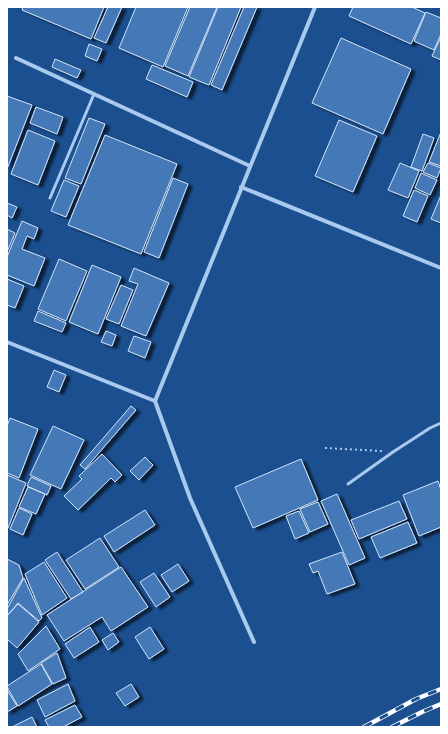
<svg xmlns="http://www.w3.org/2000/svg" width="448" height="734" viewBox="0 0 448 734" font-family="Cabin,sans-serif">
  <defs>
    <filter id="shadow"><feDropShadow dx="4.5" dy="2.5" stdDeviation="1" flood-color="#0009"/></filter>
  </defs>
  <rect width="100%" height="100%" fill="#1b4f8f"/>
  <path fill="#4478b7" stroke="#cfe3fa" filter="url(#shadow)" d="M23,7H104L91,39L22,10Z
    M108,7H122L106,43L94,38Z
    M136,7H188L163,67L119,48Z
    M190,7H217L188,76L165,66Z
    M218,7H241L209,85L189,77Z
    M244,7H257L222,90L211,85Z
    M353,7H412L425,13L411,44L349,16Z
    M426,12L441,18V34L434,50L414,41Z
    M441,37V60L432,56Z
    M341,38L411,69L383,134L312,103Z
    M89,44L102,49L97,61L85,56Z
    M55,59L81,70L77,78L52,67Z
    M152,65L193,82L187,97L146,79Z
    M7,96L32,105L7,169Z
    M36,107L63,117L57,134L30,123Z
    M89,118L105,124L81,184L65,178Z
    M339,120L377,136L353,192L315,176Z
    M28,130L55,141L38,185L11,174Z
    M441,132V166L429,162Z
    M423,134L434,138L422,171L411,167Z
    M105,135L177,164L141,254L68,225Z
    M400,163L419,171L408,198L388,190Z
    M428,163L441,168L437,178L423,172Z
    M421,173L437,180L430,195L415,188Z
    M173,178L188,184L159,258L144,252Z
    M64,180L79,186L66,217L51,211Z
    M414,190L428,196L417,222L403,216Z
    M441,195V223L431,219Z
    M7,203L17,207L12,218L7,215Z
    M22,221L38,228L34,239L27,236L22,249L45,258L34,286L7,275V257Z
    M7,229L15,233L7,252Z
    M59,259L87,271L66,321L38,309Z
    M92,265L121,277L98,334L69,322Z
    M134,268L169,283L146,336L121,326L138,284L129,281Z
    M7,279L24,286L15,308L7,305Z
    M121,285L133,290L119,324L106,319Z
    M38,311L66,323L62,332L34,321Z
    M106,331L116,335L112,346L101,342Z
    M134,336L151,342L145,358L128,351Z
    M54,370L66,375L59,392L47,387Z
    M131,406L136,410L85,469L80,465Z
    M10,418L38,429L19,478L7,473V426Z
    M53,426L84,440L61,489L30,475Z
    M102,454L122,475L115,482L111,478L78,510L64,496L82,479L79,476Z
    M145,457L153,465L139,480L130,471Z
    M301,459L318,500L253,528L235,487Z
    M7,475L26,483L8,528H7Z
    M31,477L51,486L47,495L27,486Z
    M438,481L441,490V527L419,536L403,495Z
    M28,487L45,494L36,514L19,507Z
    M337,494L365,558L349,565L321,501Z
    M399,501L407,519L359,539L351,520Z
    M318,502L328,524L310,532L300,509Z
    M19,508L32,514L23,535L10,529Z
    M145,510L155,525L114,552L104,536Z
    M299,511L309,533L295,539L286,516Z
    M408,522L417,543L380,558L371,537Z
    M100,538L119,567L85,589L66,560Z
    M57,552L83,592L71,599L45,560Z
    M342,552L355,584L327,594L318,571L313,573L309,564Z
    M7,559L19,565L23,578L7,605Z
    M44,562L67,598L42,615L25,574Z
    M178,564L189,581L172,592L161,575Z
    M121,567L148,607L111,631L102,617L64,641L47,615Z
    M154,573L170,597L156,607L140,582Z
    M24,578L42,618L39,621L18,603L8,615L7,614V609Z
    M18,604L39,622L17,648L7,639V616Z
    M46,626L60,649L28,671L18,654Z
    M90,627L99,642L74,658L65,644Z
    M150,627L164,649L149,659L135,637Z
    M113,633L119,642L108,650L102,640Z
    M57,653L66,678L53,684L41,663Z
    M41,664L52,684L18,706L7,687V686Z
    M68,684L75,701L45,717L37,700Z
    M131,684L139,697L125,706L116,693Z
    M7,690L17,706L7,712Z
    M75,705L82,717L63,727H49L45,720Z
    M32,717L37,727H12Z"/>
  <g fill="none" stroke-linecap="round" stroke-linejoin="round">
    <path stroke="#a9c9ee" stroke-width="2" stroke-dasharray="2 3" stroke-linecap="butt" d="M325,448L382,451"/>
    <path stroke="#a9c9ee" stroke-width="3" d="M50,198L94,94
      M348,484L393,452L430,428L441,423"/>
    <path stroke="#a9c9ee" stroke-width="4" d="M16,58L250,166
      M241,187L441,268
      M7,342L155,401
      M254,642L190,498L155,401L315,7"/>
    <defs>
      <path id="rail" d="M364,727L416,699L441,689
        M392,727L422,712L441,704"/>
    </defs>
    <use href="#rail" stroke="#fff" stroke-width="4.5"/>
    <use href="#rail" stroke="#1b4f8f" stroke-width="3" stroke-dasharray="9" stroke-linecap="butt"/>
  </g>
  <rect width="448" height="734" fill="none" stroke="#ffffff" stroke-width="16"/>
</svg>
